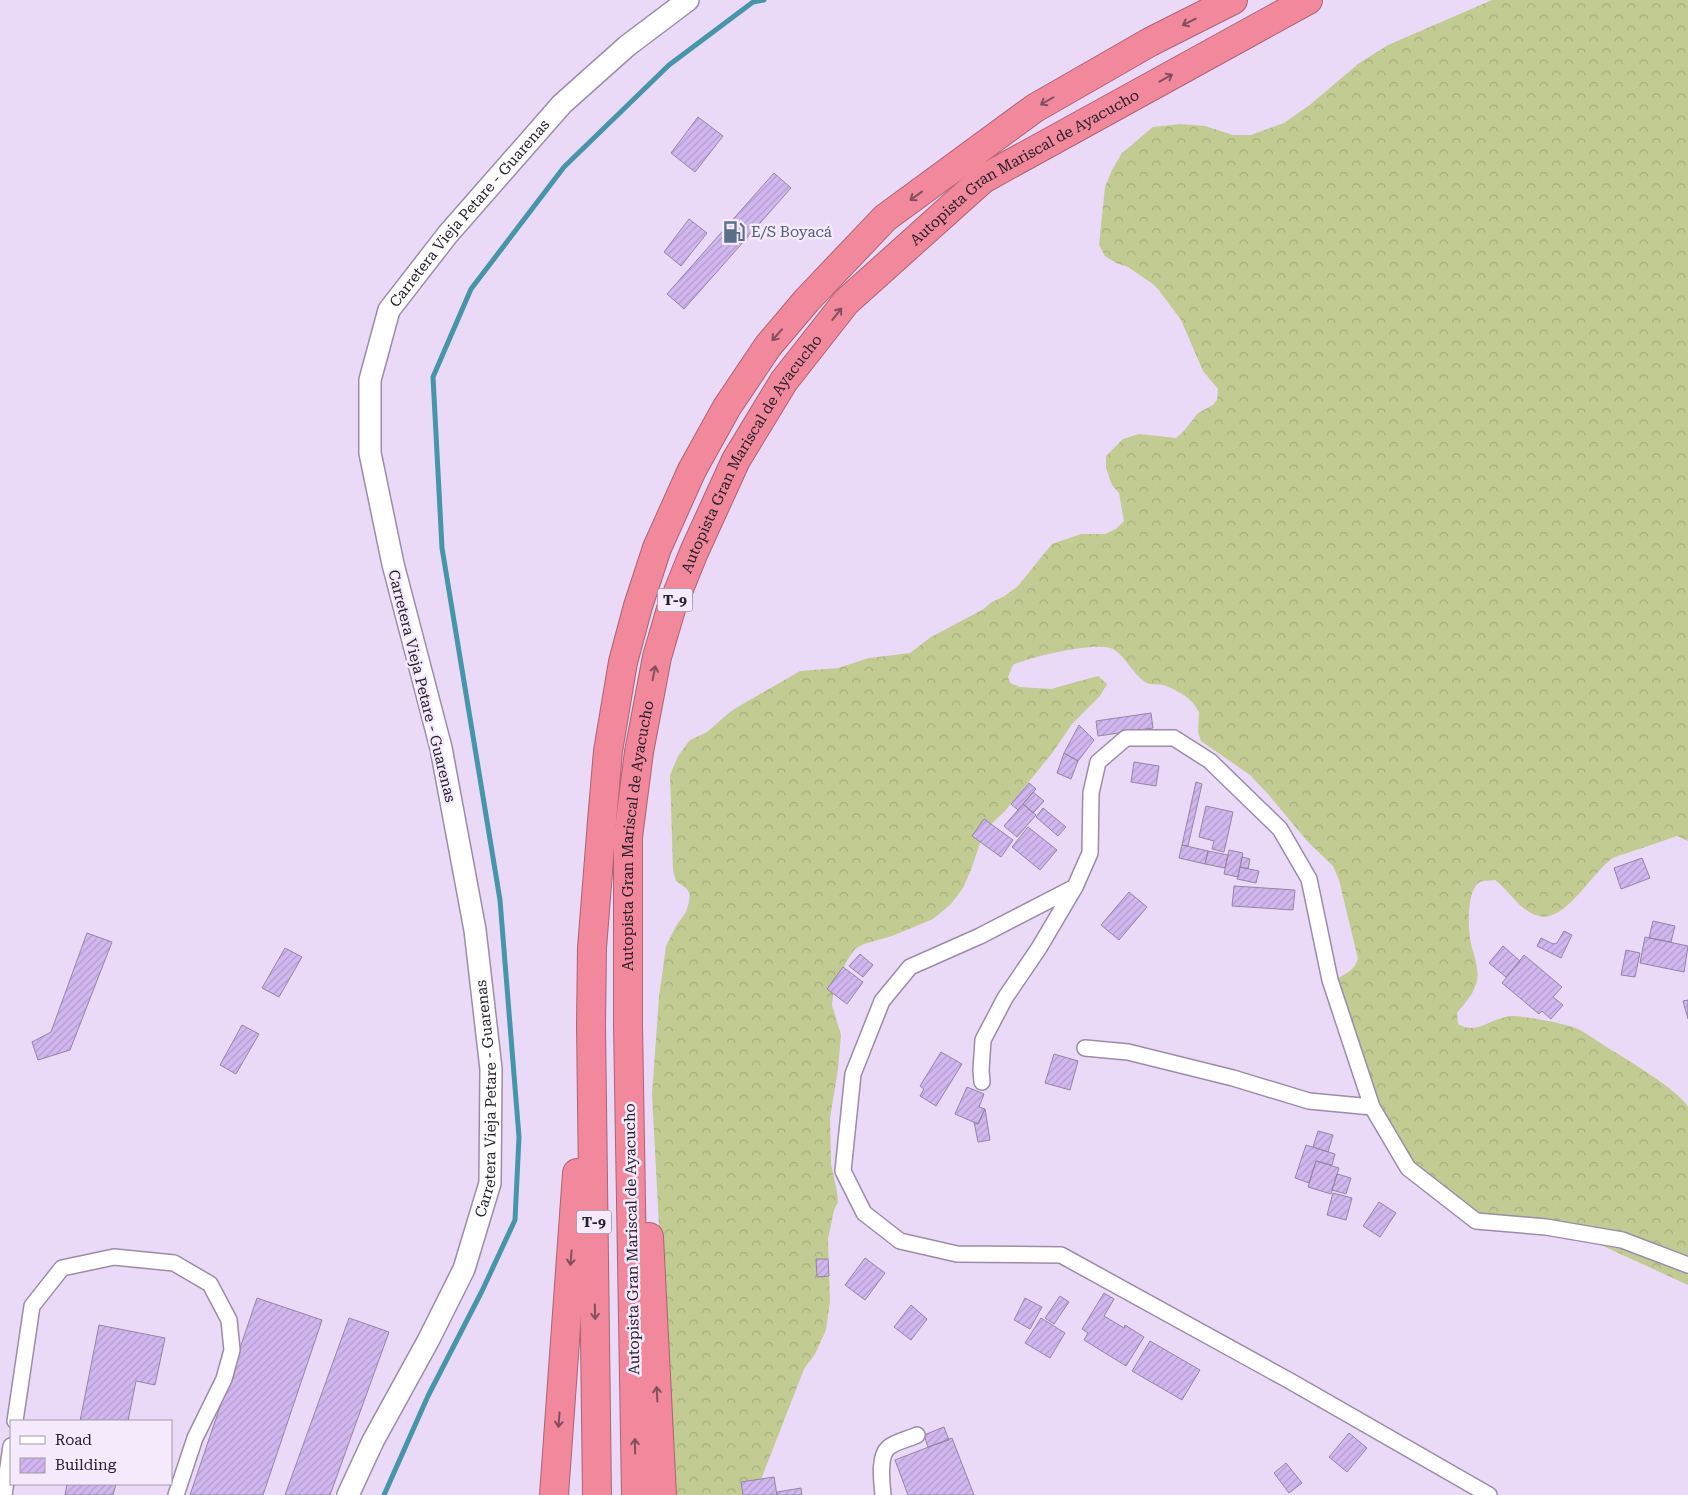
<svg xmlns="http://www.w3.org/2000/svg" width="1688" height="1495" viewBox="0 0 1688 1495" font-family="'Roboto Serif',serif">
  <defs>
    <pattern id="forest-crowns" width="20" height="18" patternUnits="userSpaceOnUse" patternTransform="scale(1.25)"><rect width="20" height="18" fill="#c2cb91"/><path d="M2 6a3 3 0 1 1 6 0M12 15a3 3 0 1 1 6 0" fill="none" stroke="#a7ae7d"/></pattern>
    <pattern id="building-hatch" width="6" height="6" patternUnits="userSpaceOnUse" patternTransform="scale(1.25)"><rect width="6" height="6" fill="#d1b6ef"/><path d="M-1 1l2-2M0 6l6-6M5 7l2-2" fill="none" stroke="#b39ccd"/></pattern>
  </defs>
  <rect width="100%" height="100%" fill="#eadaf8"/>
  <path fill="url(#forest-crowns)" d="M1492,0H1688V841L1677,836C1662,841 1646,847 1630,852C1623,855 1614,856 1609,861C1591,875 1564,923 1539,916C1519,911 1511,892 1495,880C1490,881 1484,880 1480,882C1467,889 1468,925 1470,938C1472,953 1481,968 1476,984C1473,995 1464,1004 1457,1013L1458,1024C1477,1036 1492,1017 1512,1016C1526,1016 1562,1023 1576,1028C1585,1032 1594,1039 1602,1044C1622,1057 1678,1089 1688,1107V1285L1590,1240L1486,1221L1401,1163L1333,983C1343,972 1352,975 1358,959L1339,880L1333,866L1308,842L1268,794L1250,775L1201,741L1198,732L1199,712C1196,708 1194,703 1190,700C1185,695 1171,687 1163,685C1157,683 1151,686 1145,682C1132,673 1126,657 1113,649C1098,641 1029,657 1013,665L1008,677L1010,683L1020,687L1051,689L1098,676L1107,684L1100,696L1072,724L1053,752L1005,811L984,831L971,870L963,888L951,904L933,919L892,936L864,944L855,949L846,962L833,995L832,1005L841,1035L838,1069L830,1118L831,1164L837,1192L838,1202L834,1210L828,1239L830,1301L826,1330L815,1354L804,1369L755,1495H671L664,1320L652,1094L659,997L666,946L676,926L686,912L689,902L690,895L687,889L676,881L673,870L670,775L678,756L690,740L707,732L730,712L741,705L800,671L838,668L869,658L910,653L931,637L982,610L992,602L1003,597L1018,586L1052,544L1081,534H1105L1116,529L1124,521L1119,493L1112,485L1106,468V456L1123,439L1139,434L1176,438L1184,431L1198,413L1213,405L1217,400L1218,389L1203,371L1181,320L1158,289L1153,284L1128,267L1116,263L1105,256L1099,245L1105,187L1112,170L1122,153L1153,127L1180,124L1205,126L1233,135H1251L1284,123L1311,104L1358,64L1388,45Z"/>
  <g fill="none" stroke-linecap="round" stroke-linejoin="round">
    <path stroke="#4596a9" stroke-width="5" d="M384,1495L428,1396L482,1291L515,1220L519,1137L500,900L442,548L433,377L471,289L564,167L669,65L753,2L764,0"/>
  </g>
  <path fill="url(#building-hatch)" stroke="#9386a2" d="M698,117L723,136L695,172L671,153Z
    M774,173L791,188L684,309L667,294Z
    M689,219L707,233L681,266L664,252Z
    M1151,713L1153,728L1098,736L1096,721Z
    M1079,725L1094,740L1078,761L1064,753Z
    M1064,753L1078,761L1071,779L1057,773Z
    M1134,762L1159,766L1156,786L1131,782Z
    M1196,782L1202,784L1188,846L1182,845Z
    M1029,783L1036,789L1018,810L1011,804Z
    M1033,792L1044,801L1033,813L1023,804Z
    M1023,804L1036,815L1017,837L1004,826Z
    M1206,806L1233,812L1224,852L1212,849L1214,841L1199,837Z
    M1043,808L1066,827L1058,836L1036,817Z
    M984,819L1013,840L1001,857L972,836Z
    M1028,827L1057,850L1040,870L1012,847Z
    M1182,845L1208,851L1205,864L1179,858Z
    M1229,850L1243,853L1238,877L1224,874Z
    M1208,851L1228,855L1225,868L1205,864Z
    M1242,857L1250,859L1248,869L1240,867Z
    M1642,858L1650,878L1621,889L1614,868Z
    M1240,867L1259,871L1256,883L1237,879Z
    M1234,886L1295,890L1293,910L1232,906Z
    M1129,892L1147,907L1119,940L1101,925Z
    M1653,921L1675,926L1671,942L1649,938Z
    M1564,931L1572,935L1561,958L1537,946L1541,938L1553,944L1557,943Z
    M87,933L112,942L70,1050L38,1060L32,1042L51,1032Z
    M1645,937L1688,946L1684,972L1640,963Z
    M1503,946L1520,961L1506,977L1489,963Z
    M285,948L302,957L279,997L262,988Z
    M1626,950L1640,953L1635,977L1621,975Z
    M860,954L873,965L863,977L849,966Z
    M1524,955L1562,987L1553,997L1563,1005L1551,1019L1542,1011L1539,1014L1502,983Z
    M843,967L863,982L847,1004L827,989Z
    M1688,1000V1019L1683,1001Z
    M242,1025L259,1034L236,1074L220,1065Z
    M941,1052L962,1064L936,1106L920,1096L924,1089L920,1086Z
    M1054,1054L1078,1061L1070,1090L1045,1083Z
    M967,1087L984,1094L979,1107L985,1109L978,1124L955,1114Z
    M985,1109L990,1140L978,1142L974,1122L978,1124Z
    M1318,1131L1333,1135L1328,1152L1313,1147Z
    M1306,1145L1335,1154L1332,1165L1316,1161L1309,1183L1295,1178Z
    M1316,1161L1339,1168L1331,1194L1308,1187Z
    M1337,1174L1351,1178L1346,1194L1332,1190Z
    M1333,1193L1352,1198L1346,1220L1327,1215Z
    M1379,1202L1396,1213L1380,1237L1363,1226Z
    M865,1258L885,1273L865,1300L845,1285Z
    M816,1259H828L829,1276L817,1277Z
    M1104,1293L1114,1299L1104,1316L1124,1328L1125,1325L1144,1337L1126,1366L1084,1340L1088,1333L1082,1329Z
    M1060,1296L1069,1302L1054,1324L1045,1318Z
    M257,1298L322,1320L263,1495H190Z
    M1025,1298L1042,1307L1030,1329L1014,1320Z
    M911,1305L927,1319L911,1340L894,1327Z
    M349,1318L389,1332L330,1495H285Z
    M1041,1318L1065,1333L1050,1358L1025,1343Z
    M99,1325L165,1338L155,1385L136,1381L128,1421H80Z
    M1150,1341L1200,1370L1182,1400L1132,1371Z
    M944,1427L949,1440L928,1447L924,1435Z
    M1349,1433L1367,1448L1347,1472L1329,1457Z
    M952,1438L974,1495H908L895,1460Z
    M1286,1463L1302,1483L1289,1493L1274,1473Z
    M774,1477L777,1495H743L741,1482Z
    M67,1484H116L113,1495H65Z
    M801,1488L802,1495H777V1492Z"/>
  <g fill="none" stroke-linecap="round" stroke-linejoin="round">
    <defs>
      <path id="minor" d="M1085,1048L1128,1052L1233,1078L1309,1101L1372,1107
        M982,1082L981,1070L983,1040L1005,998L1039,948L1075,887
        M15,1421L32,1306L62,1268L114,1257L174,1263L210,1284L229,1320L232,1350L224,1379L195,1438L176,1495
        M4,1495L11,1446
        M883,1495C882,1483 878,1457 888,1448C894,1442 909,1439 917,1435
        M1489,1495L1290,1381L1061,1255L957,1254L900,1241L864,1213L843,1171L853,1074L882,1001L910,967L980,936L1075,887L1090,853L1091,793L1098,762L1126,738H1174L1210,761L1280,829L1309,879L1330,980L1372,1107L1408,1168L1476,1221L1546,1227L1622,1240L1688,1265"/>
      <g id="secondary">
        <path id="s1" d="M348,1495L373,1441L428,1341L464,1269L490,1183L491,1069L475,930L441,748L393,564L370,453V380L389,310L448,234L562,104L627,46L688,0"/>
      </g>
      <g id="motorway">
        <path d="M649,1237L662,1495"/>
        <path d="M554,1495L577,1173"/>
        <path d="M597,1495L591,1025L592,948L602,821L608,751L623,662L638,606L657,548L692,470L727,407L768,346L807,300L885,218L1035,108L1150,42L1233,0"/>
        <path id="s2" d="M636,1495L628,1024V837L639,752L657,657L671,609L694,552L736,460L784,381L846,302L983,179L1308,0"/>
      </g>
    </defs>
    <use href="#minor" stroke="#9b8ca8" stroke-width="18"/>
    <use href="#secondary" stroke="#9b8ca8" stroke-width="24"/>
    <use href="#motorway" stroke="#aa6474" stroke-width="30"/>
    <use href="#minor" stroke="#fff" stroke-width="15"/>
    <use href="#secondary" stroke="#fff" stroke-width="21"/>
    <use href="#motorway" stroke="#f1889c" stroke-width="28"/>
  </g>
  <defs><path id="oneway-shaft" d="M-6 0H5M1.5-3L5.5 0L1.5 3" fill="none" stroke-width="1.6" stroke-linecap="round" stroke-linejoin="round" transform="scale(1.25)"/></defs>
  <g stroke="#814f5e">
    <use href="#oneway-shaft" transform="translate(1189 22) rotate(153)"/>
    <use href="#oneway-shaft" transform="translate(1166 78) rotate(-29)"/>
    <use href="#oneway-shaft" transform="translate(1047 101) rotate(150)"/>
    <use href="#oneway-shaft" transform="translate(916 196) rotate(144)"/>
    <use href="#oneway-shaft" transform="translate(837 314) rotate(-52)"/>
    <use href="#oneway-shaft" transform="translate(777 335) rotate(131)"/>
    <use href="#oneway-shaft" transform="translate(654 673) rotate(-79)"/>
    <use href="#oneway-shaft" transform="translate(571 1258) rotate(95)"/>
    <use href="#oneway-shaft" transform="translate(595 1312) rotate(89)"/>
    <use href="#oneway-shaft" transform="translate(657 1394) rotate(-93)"/>
    <use href="#oneway-shaft" transform="translate(559 1420) rotate(94)"/>
    <use href="#oneway-shaft" transform="translate(635 1446) rotate(-91)"/>
  </g>
  <defs>
    <symbol id="fuel-bare" viewBox="-9 -9 18 18"><path d="M-5.5-6h7V0h2V4h1.3V-2.5L3-4.5l.8-.8L6-3V5H2.5V1h-1V6h-7ZM-4.2-4.7v3.2H.2V-4.7Z" fill="#5c6f8a" stroke="#f4eafc" stroke-width="2.5" paint-order="stroke"/></symbol>
  </defs>
  <g fill-rule="evenodd">
    <use href="#fuel-bare" x="718" y="216" width="32" height="32"/>
  </g>
  <g text-anchor="middle" stroke-width="5" stroke-linejoin="round" paint-order="stroke">
    <g fill="#f4eafc" stroke="#645d6a" stroke-width="1">
      <rect x="657.5" y="588.5" width="35" height="23" rx="4"/>
      <rect x="576.5" y="1210.5" width="35" height="23" rx="4"/>
    </g>
    <g font-size="14" font-weight="bold" fill="#26202b">
      <text x="675" y="605">T-9</text>
      <text x="594" y="1227">T-9</text>
    </g>
    <g font-size="15" fill="#26202b" stroke="#f4eafc">
      <text dy="5" stroke="none"><textPath href="#s2" startOffset="1471">Autopista Gran Mariscal de Ayacucho</textPath></text>
      <text dy="5" stroke="none"><textPath href="#s1" startOffset="1358">Carretera Vieja Petare - Guarenas</textPath></text>
      <text dy="5" stroke="none"><textPath href="#s2" startOffset="1066">Autopista Gran Mariscal de Ayacucho</textPath></text>
      <text transform="translate(422 686) rotate(76)" y="5">Carretera Vieja Petare - Guarenas</text>
      <text dy="5" stroke="none"><textPath href="#s2" startOffset="660">Autopista Gran Mariscal de Ayacucho</textPath></text>
      <text dy="5" stroke="none"><textPath href="#s1" startOffset="428">Carretera Vieja Petare - Guarenas</textPath></text>
      <text transform="translate(632 1239) rotate(-91)" y="5">Autopista Gran Mariscal de Ayacucho</text>
    </g>
    <g font-size="15" fill="#4e5e75" stroke="#f4eafc" text-anchor="start">
      <text x="751" y="237">E/S Boyacá</text>
    </g>
  </g>
  <rect x="10" y="1420" width="162" height="65" fill="#f4eafc" stroke="#a299a8"/>
  <rect x="20" y="1436" width="25" height="8" fill="#ffffff" stroke="#a299a8"/>
  <text x="55" y="1445" font-size="15" fill="#26202b">Road</text>
  <rect x="20" y="1458" width="25" height="15" fill="url(#building-hatch)" stroke="#a299a8"/>
  <text x="55" y="1470" font-size="15" fill="#26202b">Building</text>
</svg>
